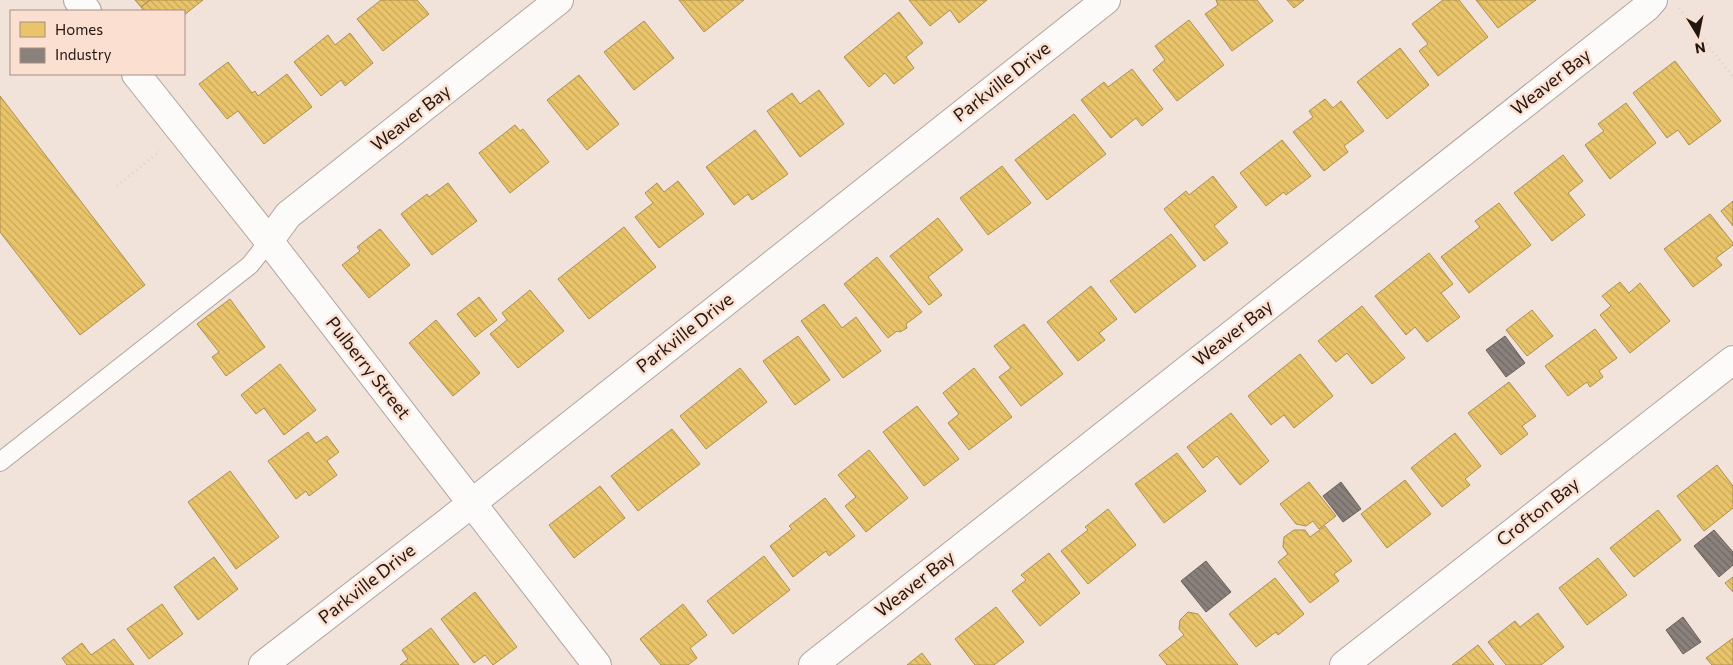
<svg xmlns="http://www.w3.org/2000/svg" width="1733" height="665" viewBox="0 0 1733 665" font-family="Commissioner,sans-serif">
  <defs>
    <pattern id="homes-back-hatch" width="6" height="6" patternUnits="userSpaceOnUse" patternTransform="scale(1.25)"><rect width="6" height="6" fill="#e9c46a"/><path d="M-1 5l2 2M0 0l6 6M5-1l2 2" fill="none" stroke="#c8a85b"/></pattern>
    <pattern id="industry-back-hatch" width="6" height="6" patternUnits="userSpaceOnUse" patternTransform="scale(1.25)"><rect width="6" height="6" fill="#8a817c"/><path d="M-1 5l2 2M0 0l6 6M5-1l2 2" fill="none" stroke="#706964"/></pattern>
  </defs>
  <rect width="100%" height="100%" fill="#f1e2da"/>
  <path fill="url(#homes-back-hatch)" stroke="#ad904f" d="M135,0H150L141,7Z
    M150,0H203L184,15V11H144L141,7Z
    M381,0H417L429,14L383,51L357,19Z
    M679,0H744L704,32Z
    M909,0H987L959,23L950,10L930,26Z
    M1216,0H1257L1273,21L1232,51L1205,14L1218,5Z
    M1287,0H1304L1294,8Z
    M1443,0H1459L1488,37L1438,76L1419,51L1428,44L1412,24Z
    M1476,0H1536L1498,28Z
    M899,12L923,43L906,57L914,68L894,84L885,73L869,87L844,57Z
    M1189,20L1224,65L1177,101L1153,70L1165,60L1155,46Z
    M644,21L674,58L634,90L604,52Z
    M350,33L373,63L345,86L341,80L321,96L294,62L328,35L335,45Z
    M1400,48L1429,85L1387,119L1357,82Z
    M1675,61L1721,121L1689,145L1678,130L1667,138L1633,93Z
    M228,62L252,93L255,91L258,96L287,74L312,107L264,144L238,111L227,119L199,84Z
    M1132,69L1163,109L1142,126L1136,118L1111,138L1081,100L1104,82L1108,87Z
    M579,75L619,124L587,150L547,100Z
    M819,90L844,124L800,157L767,111L792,93L800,104Z
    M0,96L145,285L80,335L0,232Z
    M1325,99L1333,108L1341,101L1364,131L1344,146L1348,152L1324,171L1293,132L1313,117L1309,111Z
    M1626,103L1656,143L1610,179L1585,145L1604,131L1598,124Z
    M1074,114L1106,154L1047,200L1015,160Z
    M515,125L520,131L523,129L549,162L510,193L479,153Z
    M755,130L788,174L752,200L748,194L734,205L706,167Z
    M1282,140L1311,176L1286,195L1284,192L1266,206L1240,173Z
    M1563,155L1583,181L1568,193L1585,215L1552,241L1514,193Z
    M1002,166L1031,203L988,235L960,198Z
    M1213,176L1237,207L1214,226L1228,243L1204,261L1164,209L1186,191L1189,195Z
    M678,181L704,214L659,248L635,217L653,203L645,193L657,183L664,192Z
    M448,183L477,221L432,255L401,214L427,194L429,197Z
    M1733,201V226L1721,211Z
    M1499,203L1531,245L1469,293L1441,257L1480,227L1475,221Z
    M1710,214L1733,243V245L1716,258L1722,265L1693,287L1664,249Z
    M938,218L963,250L928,277L942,295L929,305L890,256Z
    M624,227L656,267L589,319L558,279Z
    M380,229L410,265L369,298L342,265L360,251L357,247Z
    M1171,234L1196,266L1135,313L1110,281Z
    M1429,253L1453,284L1441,293L1460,317L1427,342L1415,327L1406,335L1375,296Z
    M877,257L922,312L906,324L907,328L900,332L897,331L888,338L844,284Z
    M1620,282L1629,293L1640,283L1670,321L1630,353L1600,315L1611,306L1602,296Z
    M1091,286L1117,319L1099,333L1105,340L1078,361L1047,322Z
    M530,290L564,331L518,368L490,334L507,320L502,313Z
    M479,297L497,320L475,337L457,314Z
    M230,299L265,347L226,376L212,357L219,352L197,324Z
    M824,304L842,328L856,317L881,351L843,378L801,321Z
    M1362,306L1405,358L1372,384L1347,353L1336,362L1318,341Z
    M1532,310L1553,336L1527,356L1506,330Z
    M436,320L480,373L453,396L409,343Z
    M1024,324L1063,374L1021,406L999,377L1011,368L994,346Z
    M1595,329L1617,358L1599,371L1603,377L1590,387L1587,382L1568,396L1545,366Z
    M798,336L830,380L795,405L763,361Z
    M1300,354L1333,396L1294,428L1284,415L1271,425L1248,396Z
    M280,364L316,410L284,435L264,408L256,414L241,395Z
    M740,368L767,402L706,449L680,416Z
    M974,368L1012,417L969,450L948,423L959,414L943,393Z
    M1509,382L1536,416L1522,426L1528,434L1501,455L1468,413Z
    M917,406L959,459L924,486L883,432Z
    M1231,413L1269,461L1240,485L1217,456L1203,468L1187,447Z
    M672,429L700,464L638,511L611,476Z
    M308,432L316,443L327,436L339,452L327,461L337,475L309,496L306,491L296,499L268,461Z
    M1455,433L1481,466L1465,479L1470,485L1442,507L1411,468Z
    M869,450L908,498L866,532L845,506L856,497L838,475Z
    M1177,453L1206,491L1164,523L1135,484Z
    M1717,465L1733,486V508L1704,531L1677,496Z
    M230,471L279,537L236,569L188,502Z
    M1405,480L1431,514L1387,548L1361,514Z
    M1309,482L1336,516L1319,529L1313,521L1306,526L1296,524L1280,504Z
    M600,486L625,518L574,558L549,525Z
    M825,498L855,536L829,556L826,551L793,577L770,546L792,529L789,526Z
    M1108,509L1136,545L1088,584L1061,551L1088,530L1085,527Z
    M1658,510L1681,540L1634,577L1610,548Z
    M1325,526L1352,561L1334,574L1339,581L1310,603L1278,562L1288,554L1283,547L1284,537L1294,530H1305L1310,537Z
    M1049,553L1080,593L1040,626L1012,591L1026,580L1021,575Z
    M764,556L790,590L733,634L707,601Z
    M214,557L238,589L198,620L174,587Z
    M1598,558L1627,595L1587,625L1559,588Z
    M1733,577V592L1725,583Z
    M1275,578L1304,614L1278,635L1276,632L1256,647L1229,614Z
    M475,592L517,647L493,665L485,655L474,663L441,619Z
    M162,604L183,634L149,659L127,629Z
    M683,604L707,635L690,648L697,658L688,665H661L640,639Z
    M996,607L1024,642L994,665H975L955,639Z
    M1188,612L1198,614L1238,665H1167L1159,655L1184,635L1179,629L1180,620Z
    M1538,613L1564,647L1541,665H1506L1488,642L1515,621L1520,627Z
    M431,628L459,665H400L408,659L402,650Z
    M1733,638V665H1712L1706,658Z
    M114,639L134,665H67L62,658L82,643L91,655Z
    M1478,645L1494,665H1452Z
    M922,653L931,665H907Z"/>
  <path fill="url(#industry-back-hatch)" stroke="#6b615c" d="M1505,336L1525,363L1506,377L1486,350Z
    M1341,482L1361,509L1343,522L1323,496Z
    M1714,530L1733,552V565L1719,577L1694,546Z
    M1206,561L1231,592L1206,612L1181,581Z
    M1683,617L1701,642L1683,654L1666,630Z"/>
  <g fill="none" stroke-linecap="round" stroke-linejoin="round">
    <defs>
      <path id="lane" d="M0,462L250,265L269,241"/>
      <path id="street" d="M78,0L87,11
        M136,74L269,241L597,665
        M269,241L288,215L559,0
        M813,665L1647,7L1653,0
        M1344,665L1733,360"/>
      <path id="secondary" d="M263,665L448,522L1106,0"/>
    </defs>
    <use href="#lane" stroke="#b1a59e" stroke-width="20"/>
    <use href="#street" stroke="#b1a59e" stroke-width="30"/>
    <use href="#secondary" stroke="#b1a59e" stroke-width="30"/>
    <path stroke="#d8d4d1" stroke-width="3" stroke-dasharray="1 4" stroke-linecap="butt" d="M1679,8L1733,77
      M117,186L160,151"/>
    <use href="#lane" stroke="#fdfbf9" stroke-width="18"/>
    <use href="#street" stroke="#fdfbf9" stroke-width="28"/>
    <use href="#secondary" stroke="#fdfbf9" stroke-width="28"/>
  </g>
  <g text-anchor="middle" stroke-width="5" stroke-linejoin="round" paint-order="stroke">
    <g font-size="18" fill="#221710" stroke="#fbdfd0">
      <text transform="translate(1002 82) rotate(-38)" y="6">Parkville Drive</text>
      <text transform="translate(1551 82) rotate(-38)" y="6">Weaver Bay</text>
      <text transform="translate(411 118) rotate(-38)" y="6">Weaver Bay</text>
      <text transform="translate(685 333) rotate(-38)" y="6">Parkville Drive</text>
      <text transform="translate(1233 333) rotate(-38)" y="6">Weaver Bay</text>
      <text transform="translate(368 368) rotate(52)" y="6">Pulberry Street</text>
      <text transform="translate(1538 512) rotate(-38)" y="6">Crofton Bay</text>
      <text transform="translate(367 584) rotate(-38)" y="6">Parkville Drive</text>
      <text transform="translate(915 584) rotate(-38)" y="6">Weaver Bay</text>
    </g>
  </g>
  <rect x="10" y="10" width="175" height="65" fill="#fbdfd0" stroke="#a48f83"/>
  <rect x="20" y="22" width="25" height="15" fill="#e9c46a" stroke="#a48f83"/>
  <text x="55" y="35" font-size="15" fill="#221710">Homes</text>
  <rect x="20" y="48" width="25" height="15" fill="#8a817c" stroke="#a48f83"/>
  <text x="55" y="60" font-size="15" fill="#221710">Industry</text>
  <g transform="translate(1698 35) rotate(170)" stroke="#fbdfd0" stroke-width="4" paint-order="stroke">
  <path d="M0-4L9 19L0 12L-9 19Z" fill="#221710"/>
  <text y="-8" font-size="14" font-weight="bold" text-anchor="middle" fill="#221710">N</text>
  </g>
</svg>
